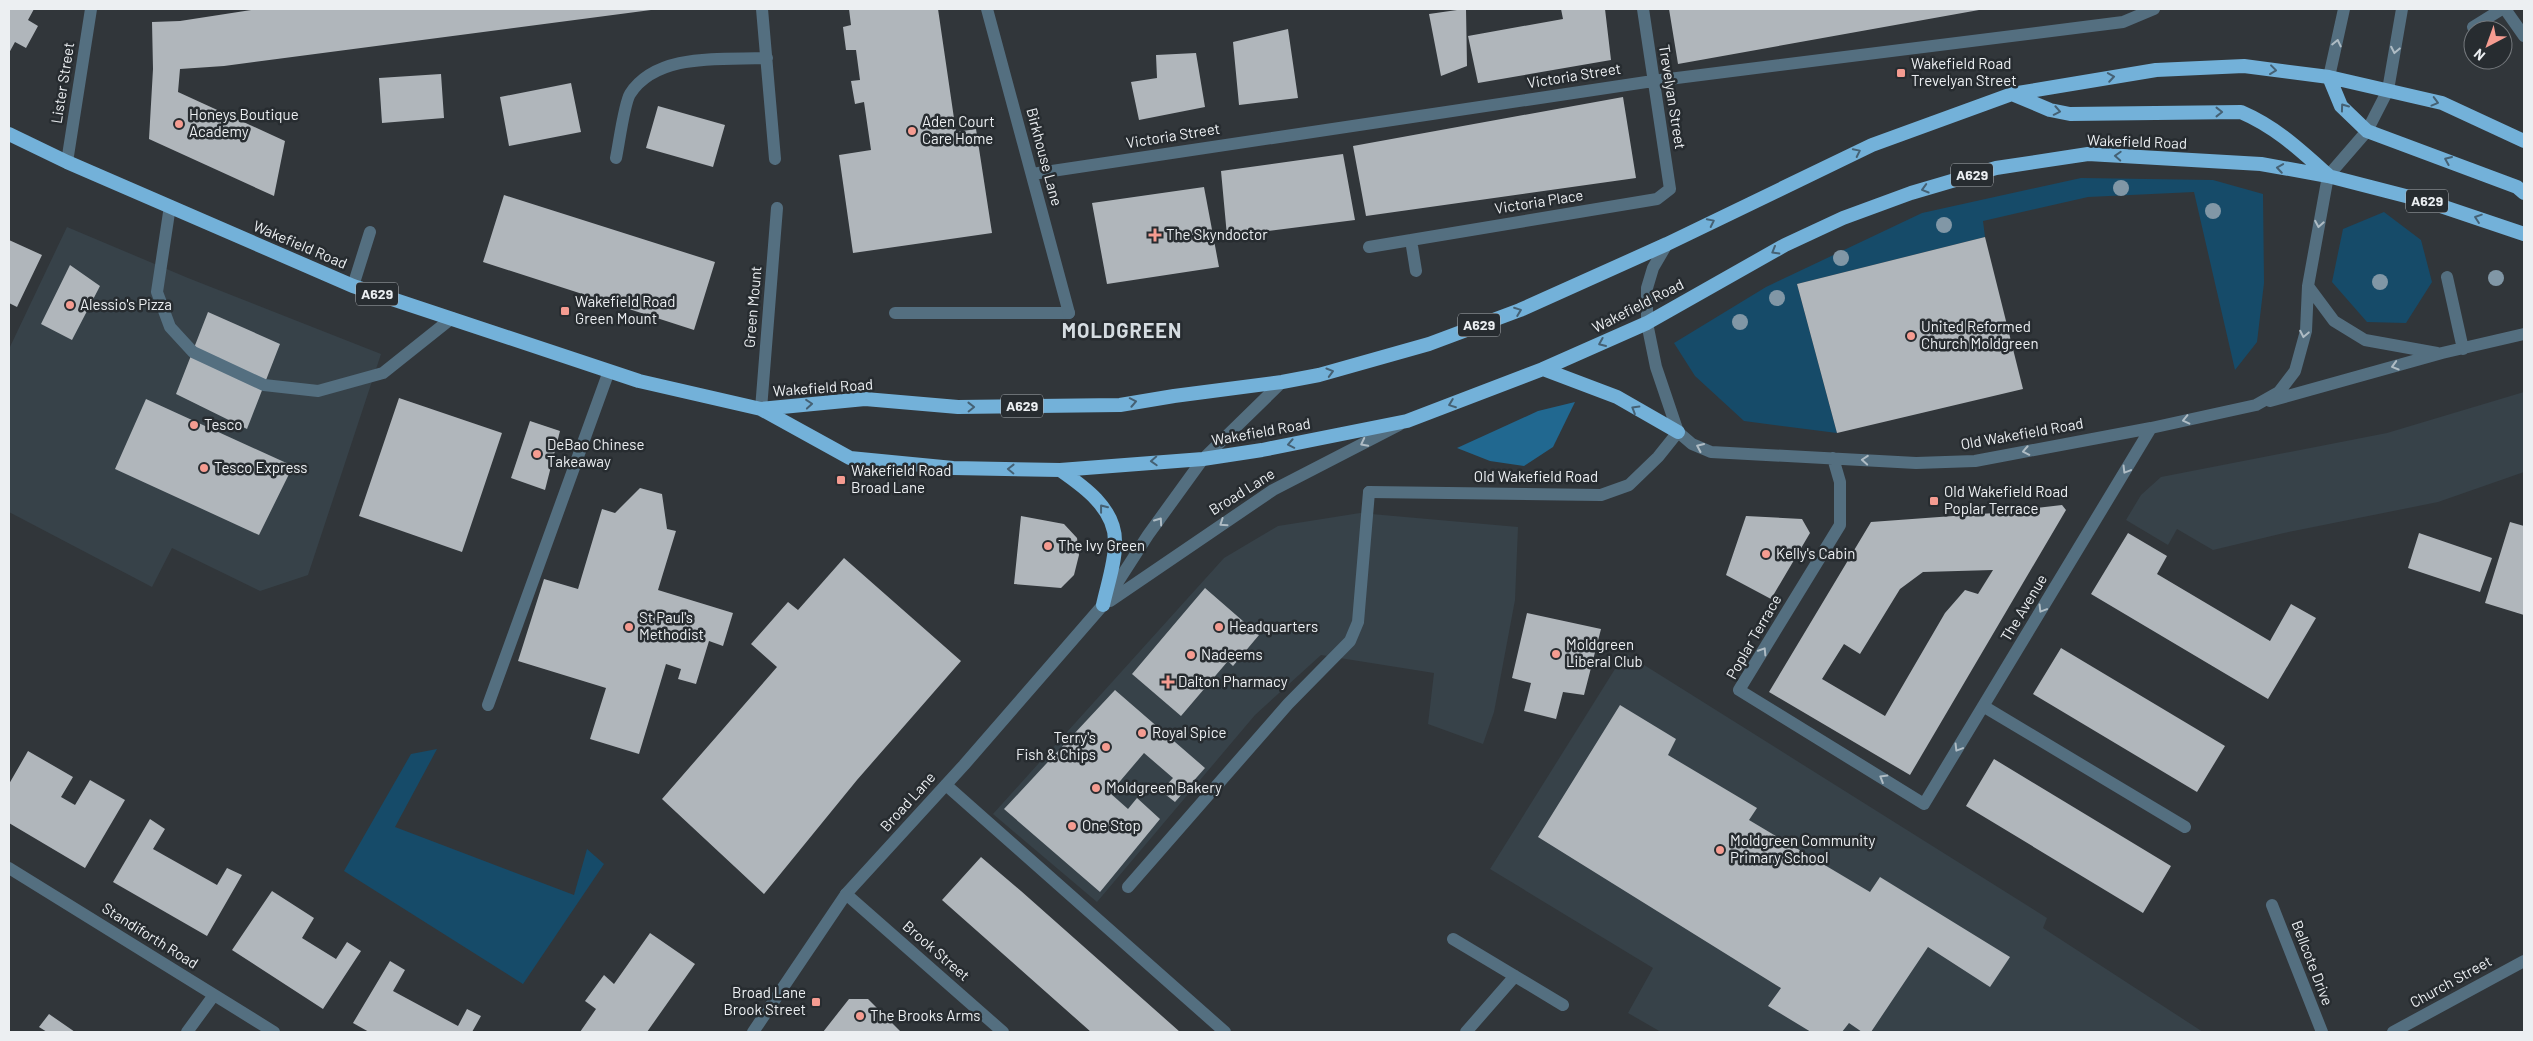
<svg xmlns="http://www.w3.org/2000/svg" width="2533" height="1041" viewBox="0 0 2533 1041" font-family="Barlow,sans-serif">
  <rect width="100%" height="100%" fill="#31363a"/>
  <path fill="#374249" d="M67,227L188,278L381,354L308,575L260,591L172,548L152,587L9,512V349Z
    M2524,392V472L2438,502L2284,533L2213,550L2177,529L2168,545L2126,520L2141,495L2161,477L2387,433Z
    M1360,513L1518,527L1515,600L1494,712L1483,744L1428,724L1434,673L1321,655L1255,715L1097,902L993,814L1224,558L1278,526Z
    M1625,653L2047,918L2043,928L2203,1032H1661L1628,1013L1653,968L1490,869Z"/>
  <path fill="#164b69" d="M2081,178L2213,180L2263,194L2264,283L2257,342L2235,370L2194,192L2088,197L1983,221L1985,237L1797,284L1837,433L1744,421L1695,376L1674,343L1766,287L1922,213Z
    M2384,212L2421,240L2432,282L2406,323L2367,322L2332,282L2343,229Z
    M437,749L395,827L574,895L587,849L604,864L523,984L344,871L411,754Z"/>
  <path fill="#216890" d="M1575,402L1553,447L1524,466L1490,461L1457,448L1538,411Z"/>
  <path fill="#b0b6bb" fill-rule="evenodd" d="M9,9H34L28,20L38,26L26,48L15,42L9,53Z
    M258,9H651V10L224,66L180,69L178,92L285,141L274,196L149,139L153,69L152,22L180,21Z
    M849,9H938L956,132L976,129L992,233L853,253L839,155L871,150L864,102L855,104L851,81L860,80L856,50H846L843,27L851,25Z
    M1464,9H1466L1467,66L1441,76L1429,14Z
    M1561,9H1605L1611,60L1478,83L1468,36L1563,19Z
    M1669,9H1979V10L1678,64Z
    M1288,29L1298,98L1239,105L1233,42Z
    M1196,53L1205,107L1139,120L1131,82L1157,78L1156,55Z
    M441,74L444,118L382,123L379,78Z
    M571,83L581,132L509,146L500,97Z
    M1623,97L1636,178L1366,216L1353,146Z
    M658,106L725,125L713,167L646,148Z
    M1343,154L1355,220L1227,236L1221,171Z
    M1204,187L1219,267L1107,284L1092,203Z
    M504,195L715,262L694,330L483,262Z
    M1985,237L2023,389L1837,433L1797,284Z
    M9,240L42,255L17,307L9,303Z
    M70,265L100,286L72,340L41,324Z
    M208,312L280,344L247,429L176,394Z
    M399,398L502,433L462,552L359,516Z
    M146,399L293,466L259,535L115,469Z
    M530,421L560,431L545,490L511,478Z
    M640,488L662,494L667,529L676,531L658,590L733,613L723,646L709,641L696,684L678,679L681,669L666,664L639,754L590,739L606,688L518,661L544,579L578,589L602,509L615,513Z
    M2062,505L2066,510L1910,775L1769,692L1871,522L1994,513ZM1993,570L1978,594L1965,590L1945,613L1885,716L1822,679L1844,644L1860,654L1900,589L1923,572Z
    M1021,516L1064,524L1077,538L1079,555L1074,575L1061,588L1014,584Z
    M1746,516L1802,519L1810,533L1771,599L1726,575Z
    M2510,522L2524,526V615L2485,603Z
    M2128,533L2167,556L2157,574L2270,641L2291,604L2316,618L2268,699L2091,594Z
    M2419,533L2492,558L2480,592L2408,568Z
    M844,558L961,661L857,780L764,894L662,799L777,667L751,644L788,602L798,610Z
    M1205,588L1259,635L1233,666L1228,661L1181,716L1132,674Z
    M1527,613L1601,629L1584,695L1563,692L1556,719L1524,711L1531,683L1512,678Z
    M2061,648L2225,746L2197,792L2033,694Z
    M1115,690L1205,768L1175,802L1161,791L1173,778L1144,753L1110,793L1128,809L1137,798L1160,819L1100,892L1004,809Z
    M1620,705L1676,739L1668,755L1757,808L1749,820L1870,892L1880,877L2010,957L1990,987L1928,947L1871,1032H1862L1849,1023L1842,1032H1811L1768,1006L1781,988L1538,837Z
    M28,751L73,777L61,797L75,805L90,780L125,800L85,868L9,823V784Z
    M1994,759L2171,866L2143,913L1966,806Z
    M150,819L165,829L153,849L217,885L227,868L242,875L207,936L113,882Z
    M981,857L1021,891L1180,1032H1091L942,900Z
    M272,891L314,918L302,938L336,959L347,942L361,951L323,1009L232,950Z
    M650,933L695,964L647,1032H580L596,1009L585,1001L604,975L614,984Z
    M390,961L405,970L393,991L458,1026L467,1009L481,1016L472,1032H369L353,1023Z
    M849,999H868L901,1032H823Z
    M49,1014L75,1032H47L39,1027Z"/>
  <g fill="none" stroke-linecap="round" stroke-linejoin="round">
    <path stroke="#546f80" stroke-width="12" d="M762,9L775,159
      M616,158C619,144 624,104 630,94C657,52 723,60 767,58
      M170,206L157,292L170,327L193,352L264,385L318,391L383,373L452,318
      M353,286L370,232
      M895,313H1069
      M488,705L609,371
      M946,785L1225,1032
      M1128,887L1288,704L1350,641L1358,622L1369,492"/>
    <path stroke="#546f80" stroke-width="12" d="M987,9L1069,313
      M2505,9L2524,36
      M2473,27L2502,9
      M2329,77L2344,9
      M67,162L91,9
      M1032,174L1653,81L2123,22L2154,9
      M1411,240L1416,271
      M1667,244L1653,268L1647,288V323L1656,367L1678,432L1692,444L1711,452L1916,463L1975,461L2151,428L2256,405L2279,392L2295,371L2306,331L2308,286L2328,176L2367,131L2388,90L2402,9
      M1369,247L1657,199L1670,189L1643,9
      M2447,277L2463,349
      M2308,286L2334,321L2365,340L2437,353
      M2270,401L2442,353L2524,334
      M761,409L777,208
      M1833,458L1840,482V525L1739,690L1924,804L2151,428
      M1369,492L1601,495L1629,485L1658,457L1678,432
      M1983,706L2185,827
      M9,868L274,1032
      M846,894L1003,1032
      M2272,905L2322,1032
      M1453,939L1563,1005
      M187,1032L214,995
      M1466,1032L1515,976
      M2393,1032L2524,961"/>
    <path stroke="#546f80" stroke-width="12" d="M1110,601L1273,490L1399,425
      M753,1032L846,894L964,765L1103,605L1148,535L1203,459L1282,382"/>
    <path stroke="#73b1d9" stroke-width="14" d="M2329,77L2341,106L2367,131L2517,187L2524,193
      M2012,94L2050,110L2070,114L2241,112C2276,127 2300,150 2328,175
      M9,134L67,162L353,286L639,381L761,409L850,458L953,468L1060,470L1203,459L1262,450L1407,421L1543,369L1647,323L1785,245L1843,218L1911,193L1996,168L2088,154L2261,164L2328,176L2429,202L2524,234
      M1543,369L1617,397L1678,432
      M761,409L865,399L958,407L1120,405L1174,396L1282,382L1319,375L1429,344L1520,310L1667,244L1872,145L2012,94L2156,70L2244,66L2329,77L2442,103L2524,141
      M1060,470C1083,486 1115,508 1115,541C1116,560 1107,586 1103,605"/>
  </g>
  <g fill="#8197a6">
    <circle cx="2121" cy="188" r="8"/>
    <circle cx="2213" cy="211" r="8"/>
    <circle cx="1944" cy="225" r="8"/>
    <circle cx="1841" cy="258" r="8"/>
    <circle cx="2496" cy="278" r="8"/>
    <circle cx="2380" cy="282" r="8"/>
    <circle cx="1777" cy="298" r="8"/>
    <circle cx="1740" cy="322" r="8"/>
  </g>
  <defs><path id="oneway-chevron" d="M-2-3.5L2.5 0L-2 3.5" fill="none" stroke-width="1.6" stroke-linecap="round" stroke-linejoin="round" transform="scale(1.25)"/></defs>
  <g stroke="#afbcc4">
    <use href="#oneway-chevron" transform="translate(2337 43) rotate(-77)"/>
    <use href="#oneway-chevron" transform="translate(2395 50) rotate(101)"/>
    <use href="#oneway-chevron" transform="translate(2319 224) rotate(100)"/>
    <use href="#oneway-chevron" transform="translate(2304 334) rotate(101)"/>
    <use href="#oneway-chevron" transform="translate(2395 366) rotate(164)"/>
    <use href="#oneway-chevron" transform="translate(2186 420) rotate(167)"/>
    <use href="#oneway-chevron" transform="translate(1364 443) rotate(153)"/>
    <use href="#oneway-chevron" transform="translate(1700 447) rotate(-156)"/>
    <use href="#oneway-chevron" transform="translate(2026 451) rotate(169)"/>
    <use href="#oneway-chevron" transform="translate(1865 460) rotate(-176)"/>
    <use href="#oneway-chevron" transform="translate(2126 470) rotate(121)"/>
    <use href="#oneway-chevron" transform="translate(1159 521) rotate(-55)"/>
    <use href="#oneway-chevron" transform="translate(1223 523) rotate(146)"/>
    <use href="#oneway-chevron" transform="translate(2042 609) rotate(121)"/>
    <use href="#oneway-chevron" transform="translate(1763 651) rotate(-58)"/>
    <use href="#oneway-chevron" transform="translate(1958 748) rotate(121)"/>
    <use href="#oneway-chevron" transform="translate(1883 778) rotate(-149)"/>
  </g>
  <g stroke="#456174">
    <use href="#oneway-chevron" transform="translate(2273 70) rotate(7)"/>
    <use href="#oneway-chevron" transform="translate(2111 77) rotate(-9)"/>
    <use href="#oneway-chevron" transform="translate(2435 102) rotate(15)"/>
    <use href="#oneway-chevron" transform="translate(2344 107) rotate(-126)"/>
    <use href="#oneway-chevron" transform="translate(2057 111) rotate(11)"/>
    <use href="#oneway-chevron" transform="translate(2219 112)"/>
    <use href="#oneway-chevron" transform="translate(1857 152) rotate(-26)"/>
    <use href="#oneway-chevron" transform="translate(2118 156) rotate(-177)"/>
    <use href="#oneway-chevron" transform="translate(2448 160) rotate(-157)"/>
    <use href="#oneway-chevron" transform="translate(2280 168) rotate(-171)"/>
    <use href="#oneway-chevron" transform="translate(1925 189) rotate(164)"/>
    <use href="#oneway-chevron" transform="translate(2478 218) rotate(-161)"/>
    <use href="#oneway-chevron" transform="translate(1711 222) rotate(-26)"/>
    <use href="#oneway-chevron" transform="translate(1775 251) rotate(150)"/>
    <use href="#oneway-chevron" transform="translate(1518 311) rotate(-21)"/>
    <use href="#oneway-chevron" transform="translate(1602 343) rotate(157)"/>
    <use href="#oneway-chevron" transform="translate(1330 372) rotate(-16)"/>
    <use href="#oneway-chevron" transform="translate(1133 402) rotate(-11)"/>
    <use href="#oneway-chevron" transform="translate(809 404) rotate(-5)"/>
    <use href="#oneway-chevron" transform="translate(1452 404) rotate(159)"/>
    <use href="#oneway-chevron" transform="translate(971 407) rotate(-1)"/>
    <use href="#oneway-chevron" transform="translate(1635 409) rotate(-149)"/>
    <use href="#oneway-chevron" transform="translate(1291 444) rotate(169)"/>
    <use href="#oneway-chevron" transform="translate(1154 461) rotate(177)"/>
    <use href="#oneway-chevron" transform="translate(1011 469) rotate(-179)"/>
    <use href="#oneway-chevron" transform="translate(1103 508) rotate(-128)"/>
  </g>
  <g fill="#f59c91" stroke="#272c30" stroke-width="2">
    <rect x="1896" y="68" width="10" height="10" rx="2.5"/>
    <circle cx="179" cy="124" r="5"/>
    <circle cx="912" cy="131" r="5"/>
    <path d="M1152.5 227.5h5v5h5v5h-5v5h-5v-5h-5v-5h5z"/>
    <circle cx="70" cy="305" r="5"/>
    <rect x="560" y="306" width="10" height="10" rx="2.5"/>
    <circle cx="1911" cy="336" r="5"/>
    <circle cx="194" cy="425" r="5"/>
    <circle cx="537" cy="454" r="5"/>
    <circle cx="204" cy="468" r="5"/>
    <rect x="836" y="475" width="10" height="10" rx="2.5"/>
    <rect x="1929" y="496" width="10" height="10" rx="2.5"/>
    <circle cx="1048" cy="546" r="5"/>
    <circle cx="1766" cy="554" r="5"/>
    <circle cx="629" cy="627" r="5"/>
    <circle cx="1219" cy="627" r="5"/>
    <circle cx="1556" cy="654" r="5"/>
    <circle cx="1191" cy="655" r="5"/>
    <path d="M1165.5 674.5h5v5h5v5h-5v5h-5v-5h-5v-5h5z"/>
    <circle cx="1142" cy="733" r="5"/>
    <circle cx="1106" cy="747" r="5"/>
    <circle cx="1096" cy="788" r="5"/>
    <circle cx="1072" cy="826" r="5"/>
    <circle cx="1720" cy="850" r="5"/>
    <rect x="811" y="997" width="10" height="10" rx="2.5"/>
    <circle cx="860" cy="1016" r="5"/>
  </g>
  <g text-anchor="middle" stroke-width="5" stroke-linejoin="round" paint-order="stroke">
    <g fill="#272c30" stroke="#b1b4b8" stroke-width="1">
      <rect x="1951" y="163.5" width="42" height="23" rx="4"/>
      <rect x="2406" y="189.5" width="42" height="23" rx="4"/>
      <rect x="356" y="282.5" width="42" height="23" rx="4"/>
      <rect x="1458" y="313.5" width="42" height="23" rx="4"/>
      <rect x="1001" y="394.5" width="42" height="23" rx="4"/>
    </g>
    <g font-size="14" font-weight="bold" fill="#eceff2">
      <text x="1972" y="180">A629</text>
      <text x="2427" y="206">A629</text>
      <text x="377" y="299">A629</text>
      <text x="1479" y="330">A629</text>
      <text x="1022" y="411">A629</text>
    </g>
    <g font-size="15" fill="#eceff2" stroke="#272c30" text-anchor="start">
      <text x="1911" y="69">Wakefield Road<tspan x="1911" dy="17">Trevelyan Street</tspan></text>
      <text x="189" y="120">Honeys Boutique<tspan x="189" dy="17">Academy</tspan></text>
      <text x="922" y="127">Aden Court<tspan x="922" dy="17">Care Home</tspan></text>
      <text x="1166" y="240">The Skyndoctor</text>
      <text x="575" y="307">Wakefield Road<tspan x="575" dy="17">Green Mount</tspan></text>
      <text x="80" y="310">Alessio's Pizza</text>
      <text x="1921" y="332">United Reformed<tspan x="1921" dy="17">Church Moldgreen</tspan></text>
      <text x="204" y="430">Tesco</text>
      <text x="547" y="450">DeBao Chinese<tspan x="547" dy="17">Takeaway</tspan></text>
      <text x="214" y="473">Tesco Express</text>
      <text x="851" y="476">Wakefield Road<tspan x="851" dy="17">Broad Lane</tspan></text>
      <text x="1944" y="497">Old Wakefield Road<tspan x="1944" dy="17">Poplar Terrace</tspan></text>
      <text x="1058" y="551">The Ivy Green</text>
      <text x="1776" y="559">Kelly's Cabin</text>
      <text x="639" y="623">St Paul's<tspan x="639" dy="17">Methodist</tspan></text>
      <text x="1229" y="632">Headquarters</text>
      <text x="1566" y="650">Moldgreen<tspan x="1566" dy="17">Liberal Club</tspan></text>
      <text x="1201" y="660">Nadeems</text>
      <text x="1178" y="687">Dalton Pharmacy</text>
      <text x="1152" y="738">Royal Spice</text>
      <text x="1096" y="743" text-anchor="end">Terry's<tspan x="1096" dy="17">Fish &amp; Chips</tspan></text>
      <text x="1106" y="793">Moldgreen Bakery</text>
      <text x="1082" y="831">One Stop</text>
      <text x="1730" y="846">Moldgreen Community<tspan x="1730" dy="17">Primary School</tspan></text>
      <text x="806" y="998" text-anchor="end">Broad Lane<tspan x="806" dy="17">Brook Street</tspan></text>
      <text x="870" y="1021">The Brooks Arms</text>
    </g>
    <g font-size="15" fill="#eceff2" stroke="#272c30">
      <text transform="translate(1574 76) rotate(-9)" y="5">Victoria Street</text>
      <text transform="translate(63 83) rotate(-81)" y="5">Lister Street</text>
      <text transform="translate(1672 97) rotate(81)" y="5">Trevelyan Street</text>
      <text transform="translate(1173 136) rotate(-9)" y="5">Victoria Street</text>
      <text transform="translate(2137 142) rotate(2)" y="5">Wakefield Road</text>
      <text transform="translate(1044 157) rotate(75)" y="5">Birkhouse Lane</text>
      <text transform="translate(1539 202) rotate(-9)" y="5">Victoria Place</text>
      <text transform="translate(300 245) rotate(23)" y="5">Wakefield Road</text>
      <text transform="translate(1638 306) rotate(-27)" y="5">Wakefield Road</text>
      <text transform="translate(753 307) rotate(-85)" y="5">Green Mount</text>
      <text transform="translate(823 388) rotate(-4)" y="5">Wakefield Road</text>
      <text transform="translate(1261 432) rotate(-10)" y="5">Wakefield Road</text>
      <text transform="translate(2022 434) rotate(-10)" y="5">Old Wakefield Road</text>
      <text x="1536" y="482">Old Wakefield Road</text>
      <text transform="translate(1242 492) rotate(-32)" y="5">Broad Lane</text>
      <text transform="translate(2024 608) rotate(-59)" y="5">The Avenue</text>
      <text transform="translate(1754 637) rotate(-60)" y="5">Poplar Terrace</text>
      <text transform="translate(908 802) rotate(-48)" y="5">Broad Lane</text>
      <text transform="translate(150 936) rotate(32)" y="5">Standiforth Road</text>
      <text transform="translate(936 951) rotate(41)" y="5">Brook Street</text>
      <text transform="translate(2312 963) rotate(69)" y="5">Bellcote Drive</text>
      <text transform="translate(2451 982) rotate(-29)" y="5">Church Street</text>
    </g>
    <g font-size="20" font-weight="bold" letter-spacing="1" fill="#d5dce1" stroke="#272c30">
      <text x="1122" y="338">MOLDGREEN</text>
    </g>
  </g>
  <rect width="2533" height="1041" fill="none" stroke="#eceff2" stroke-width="20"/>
  <g transform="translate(2488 45) rotate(221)"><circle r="24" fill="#272c30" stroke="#767a7e"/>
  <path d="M0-4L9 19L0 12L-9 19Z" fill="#f59c91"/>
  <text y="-8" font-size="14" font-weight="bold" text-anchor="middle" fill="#eceff2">N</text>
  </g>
</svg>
